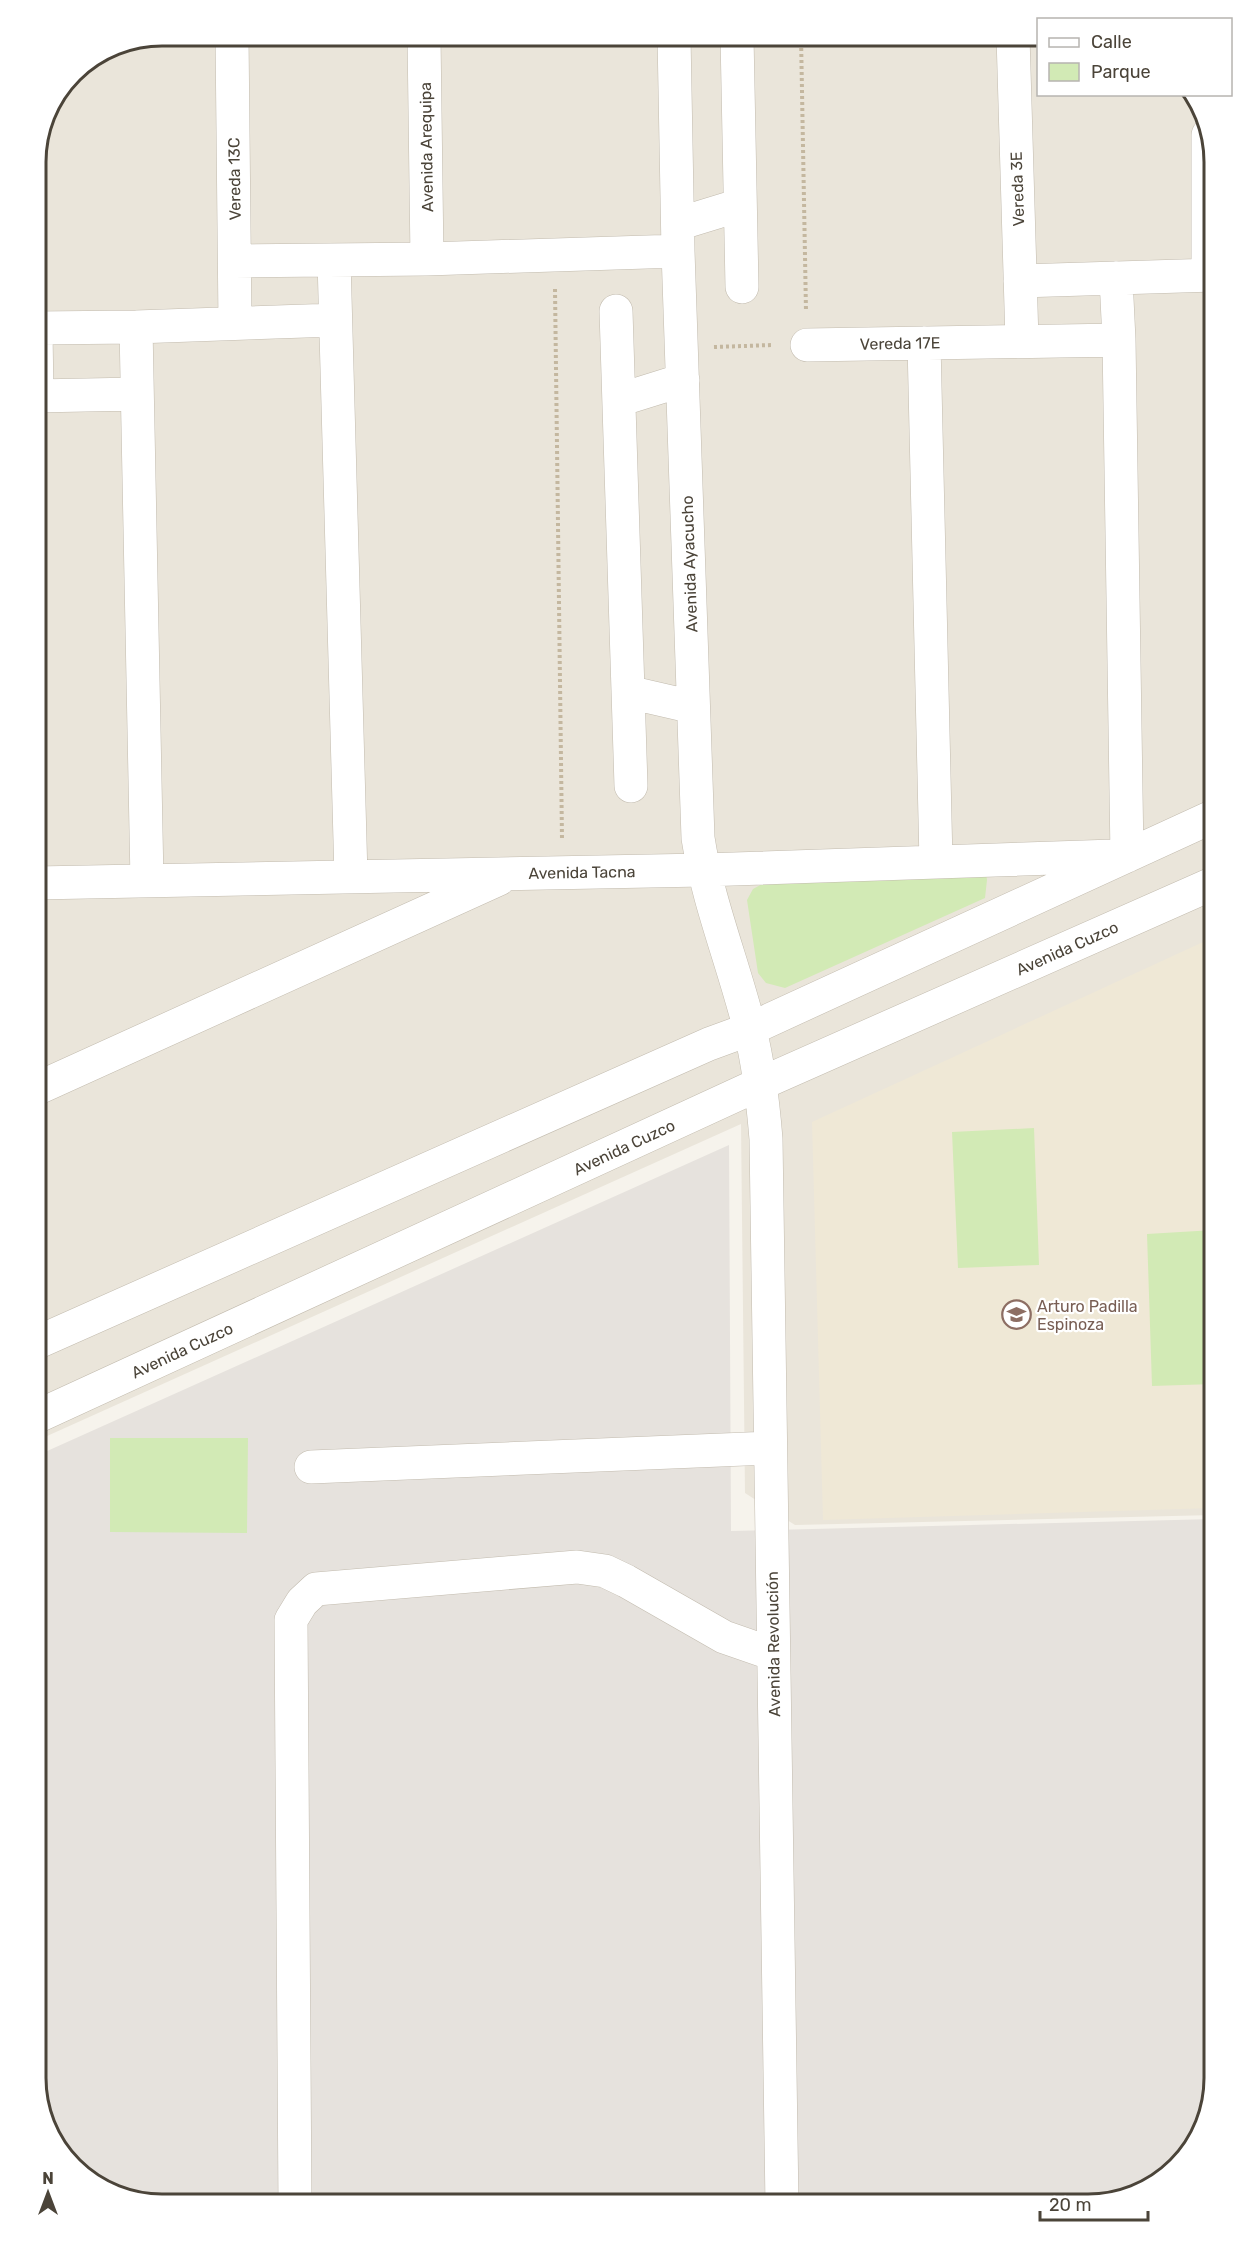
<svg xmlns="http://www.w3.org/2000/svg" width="1250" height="2241" viewBox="0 0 1250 2241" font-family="Rubik,sans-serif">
  <rect width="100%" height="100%" fill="#f6f3ec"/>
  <path fill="#eae5da" d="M162,36H1038V94L1190,95L1201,107L1214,162V1515L795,1525L745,1493L741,1124L36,1441V154L49,107L73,73L114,45Z"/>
  <path fill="#e6e2dd" d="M729,1145L731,1531L1214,1519V2079L1193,2149L1143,2192L1088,2205H154L92,2184L49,2134L36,2079V1456Z"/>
  <path fill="#efe8d6" d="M1214,937V1508L823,1520L812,1122Z"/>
  <path fill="#d2eab5" d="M985,866L987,880L985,898L785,988L766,983L758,973L747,900L753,889L764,883Z
    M1034,1128L1039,1265L958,1268L952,1132Z
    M1214,1230V1384L1152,1386L1147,1234Z
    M110,1438H248L247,1533L110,1532Z"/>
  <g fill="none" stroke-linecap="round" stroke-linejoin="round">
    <defs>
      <path id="minor" d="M232,36L235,323
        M424,36L427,259
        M674,36L678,251L698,838C708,903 734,965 750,1030C759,1066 763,1102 766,1139L782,2205
        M737,36L742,287
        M1013,36L1022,341
        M1208,135V275
        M678,224L740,205
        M334,260L351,877
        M235,261L427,259L678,251
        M1116,278L1119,340L1127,856
        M1020,281L1214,275
        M616,311L631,786
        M136,327L147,881
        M36,328L136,327L335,320
        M36,331L37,396
        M924,343L936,862
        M807,345L1119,340
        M36,396L136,394
        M619,400L683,380
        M628,692L693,707
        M36,883L703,870L1114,856
        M36,1089L499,879
        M36,1343L709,1044L750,1029L1214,816
        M36,1417L762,1083L1214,883
        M311,1467L770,1448
        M295,2205L291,1620L302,1602L316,1589L577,1567L605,1571L626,1581L724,1637L773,1654"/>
    </defs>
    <use href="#minor" stroke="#c2bbae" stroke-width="34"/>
    <path stroke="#c4b79f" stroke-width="4" stroke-dasharray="3 3" stroke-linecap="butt" d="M801,36L806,311
      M555,289L562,839
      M714,347L773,345"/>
    <use href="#minor" stroke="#fff" stroke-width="33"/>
  </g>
  <defs>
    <symbol id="school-ring" viewBox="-11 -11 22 22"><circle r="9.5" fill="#fff" stroke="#8d6e63" stroke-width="1.5"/><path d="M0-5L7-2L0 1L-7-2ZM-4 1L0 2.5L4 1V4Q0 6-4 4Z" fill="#8d6e63"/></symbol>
  </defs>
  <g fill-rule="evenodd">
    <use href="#school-ring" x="1000" y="1298" width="33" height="33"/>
  </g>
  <g text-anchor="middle" stroke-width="4.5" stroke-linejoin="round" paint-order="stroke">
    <g font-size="16" fill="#4b4439" stroke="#fff">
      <text transform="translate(426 147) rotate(-91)" y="6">Avenida Arequipa</text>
      <text transform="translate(234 179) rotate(-91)" y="6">Vereda 13C</text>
      <text transform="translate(1017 189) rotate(-92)" y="6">Vereda 3E</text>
      <text transform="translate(900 343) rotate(-1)" y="6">Vereda 17E</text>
      <text transform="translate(689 564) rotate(-92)" y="6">Avenida Ayacucho</text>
      <text transform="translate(582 872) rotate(-1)" y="6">Avenida Tacna</text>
      <text transform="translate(1067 948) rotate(-24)" y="6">Avenida Cuzco</text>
      <text transform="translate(624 1147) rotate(-25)" y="6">Avenida Cuzco</text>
      <text transform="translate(182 1350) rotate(-25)" y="6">Avenida Cuzco</text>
      <text transform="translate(773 1644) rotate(-91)" y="6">Avenida Revolución</text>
    </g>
    <g font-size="16" fill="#785e54" stroke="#fff" text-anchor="start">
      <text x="1037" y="1312">Arturo Padilla<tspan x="1037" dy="18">Espinoza</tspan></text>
    </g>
  </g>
  <path d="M0 0H1250V2241H0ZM162 46H1088A116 116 0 0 1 1204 162V2078A116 116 0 0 1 1088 2194H162A116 116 0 0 1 46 2078V162A116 116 0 0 1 162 46Z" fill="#fff" fill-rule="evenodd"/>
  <path fill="none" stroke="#4b4439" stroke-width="3" d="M162 46H1088A116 116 0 0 1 1204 162V2078A116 116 0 0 1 1088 2194H162A116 116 0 0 1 46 2078V162A116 116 0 0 1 162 46Z"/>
  <rect x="1037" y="18" width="195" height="78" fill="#ffffff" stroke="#b7b4b0" stroke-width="1.5"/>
  <rect x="1049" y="38" width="30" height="9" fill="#ffffff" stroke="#b7b4b0" stroke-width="1.5"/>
  <text x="1091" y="48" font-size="18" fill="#4b4439">Calle</text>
  <rect x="1049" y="63" width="30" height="18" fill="#d2eab5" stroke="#b7b4b0" stroke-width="1.5"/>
  <text x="1091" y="78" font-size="18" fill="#4b4439">Parque</text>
  <g transform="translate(48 2193)" stroke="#ffffff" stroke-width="4.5" paint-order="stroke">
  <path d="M0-4.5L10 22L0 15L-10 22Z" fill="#4b4439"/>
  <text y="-9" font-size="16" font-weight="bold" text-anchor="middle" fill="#4b4439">N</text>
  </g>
  <path d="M1040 2211v9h108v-9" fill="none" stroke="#4b4439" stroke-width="3"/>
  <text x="1049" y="2211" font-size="18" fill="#4b4439" stroke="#ffffff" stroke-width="4.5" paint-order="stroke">20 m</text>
</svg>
